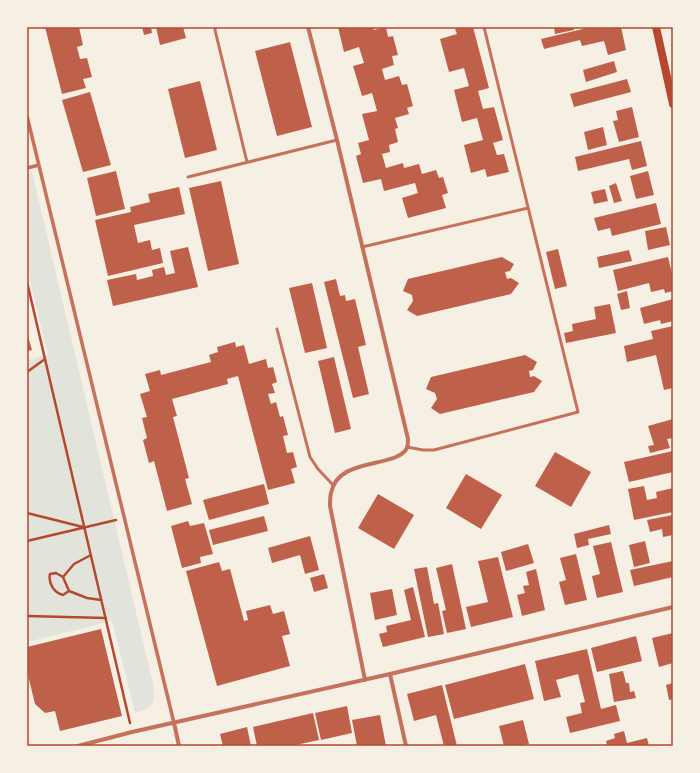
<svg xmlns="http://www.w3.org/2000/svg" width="700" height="773" viewBox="0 0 700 773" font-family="'Source Serif 4',serif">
  <rect width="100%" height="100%" fill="#f6efe4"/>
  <path fill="#e2e4dc" d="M32,172L153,684C156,704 154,707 135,713L112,621L27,642V360L48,355L27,268V173Z"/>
  <path fill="#bf614a" d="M45,27H79L83,45L77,47L80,59L87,58L92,77L83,79L86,88L62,94Z
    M142,27H151L152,33L144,35Z
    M156,27H183L186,38L160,45Z
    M338,27H373L374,30L386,27L388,37L393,36L398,55L392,56L394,65L382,69L385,80L399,76L402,85L407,84L413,106L407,108L409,114L395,118L398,128L395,129L398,142L389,145L390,152L382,154L386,168L403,163L404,168L419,164L422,174L436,170L439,178L443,177L448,193L442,195L446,208L408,218L402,198L418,193L415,183L384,191L381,179L363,183L356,156L361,154L358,143L369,140L362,114L377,111L372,93L362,96L353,66L364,63L359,47L344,52Z
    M463,27H473L489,88L478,91L483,109L494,107L503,140L493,143L497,155L504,154L509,172L487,177L485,169L471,173L464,145L483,140L477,118L462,122L454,90L469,86L464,68L449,72L440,39L457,34L455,29Z
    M554,27H574V30L555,34Z
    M591,27H621L626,50L608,55L604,41L582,46L580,40L544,49L541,39Z
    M290,42L312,127L277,136L255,51Z
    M614,61L617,72L586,82L583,70Z
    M627,79L631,92L574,107L570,94Z
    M200,81L217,150L185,158L168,89Z
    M90,92L111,165L83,172L62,100Z
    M632,107L639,137L619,142L613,121L618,120L616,111Z
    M603,127L607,145L588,150L584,132Z
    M641,141L647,166L632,170L629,159L578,171L575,157Z
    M116,171L125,209L96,216L87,178Z
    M648,171L654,195L636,199L630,176Z
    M221,181L239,264L208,271L189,188Z
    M616,183L622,201L614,203L609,186Z
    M179,187L185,214L134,225L138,243L150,240L152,250L160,248L163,263L108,276L95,220L131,212L130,207L150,202L148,194Z
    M605,189L608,201L594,204L591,192Z
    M656,203L661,224L612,236L610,228L598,231L594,218Z
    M666,227L670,245L648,250L645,231Z
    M188,247L198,287L113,306L107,280L136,274L137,280L153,276L152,270L164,267L166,275L175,273L170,251Z
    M558,249L567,286L555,289L546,252Z
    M629,250L632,261L599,268L597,257Z
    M502,257L514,264L510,271L505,272L507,279L511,278L519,283L511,294L417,316L407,310L413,301L412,295L403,291L408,279Z
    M668,257L673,278V291L665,293L664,289L651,292L649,283L618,291L613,270Z
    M336,279L340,296L345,295L346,301L355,299L366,345L358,347L369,394L353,398L324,282Z
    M312,283L327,348L305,353L289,288Z
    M627,291L630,308L621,310L617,294Z
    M673,299V321L661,324L660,320L644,324L640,308Z
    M610,304L616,333L566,343L564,333L573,331L572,324L596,319L594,307Z
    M673,326V388L664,390L656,355L627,362L624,346L653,339L651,331Z
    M27,333L32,350L27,351Z
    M235,342L236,347L244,345L249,364L266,359L268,368L273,367L277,382L272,384L275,393L268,394L271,404L276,402L280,417L283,416L288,435L283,436L287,453L293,452L297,467L291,469L295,483L268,490L238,376L227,379L228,384L172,399L177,416L173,417L189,478L185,479L192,504L167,511L154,461L149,463L143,440L147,438L142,418L147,417L140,394L150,391L145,374L160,370L161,375L211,362L209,355L218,352L217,347Z
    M525,355L537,362L533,370L529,371L530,377L534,376L542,381L534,392L440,414L431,408L437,399L435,393L426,389L431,377Z
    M334,357L351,429L335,433L318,361Z
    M673,419V438L667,439L670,448L650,453L648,446L654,445L648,426Z
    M673,451V472L629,482L624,462Z
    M555,452L591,472L571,507L535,486Z
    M466,474L502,495L481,529L446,508Z
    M264,484L269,504L209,520L203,500Z
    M644,486L647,500L657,498L656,492L673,488V512L634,520L628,489Z
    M378,494L414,515L394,549L358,528Z
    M673,515V535L663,537L662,529L650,532L647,520Z
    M264,516L268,531L213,545L209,530Z
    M188,521L190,526L204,523L213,554L200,557L201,563L182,568L171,526Z
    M609,525L611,534L588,539L589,545L577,548L574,534Z
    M310,536L319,570L305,574L300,555L272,563L268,548Z
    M645,541L650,563L634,567L629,545Z
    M611,542L623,592L597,598L592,576L600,574L593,546Z
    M528,544L534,563L506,571L501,552Z
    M576,554L587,600L565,605L559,582L566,580L560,558Z
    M498,557L513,617L471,627L466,607L488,602L478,561Z
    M673,561V577L634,586L630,570Z
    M219,562L222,571L230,569L244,621L248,620L246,611L270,605L273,614L284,611L290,634L282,636L290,666L217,686L186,571Z
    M452,564L466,629L447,633L442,611L446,610L436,568Z
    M427,567L434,604L438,603L444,634L428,637L414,569Z
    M536,569L545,610L522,616L517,595L525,593L523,586L529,585L526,572Z
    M324,574L328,588L314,592L310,578Z
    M413,587L425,637L383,647L379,634L387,632L386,626L411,620L404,590Z
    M392,589L397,615L375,620L370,593Z
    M101,629L122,716L60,731L55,711L45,713L35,704L27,671V647Z
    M673,633V663L659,667L652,638Z
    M636,636L642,661L597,672L591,648Z
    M587,649L601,709L616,705L620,721L570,733L566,717L582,713L580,703L585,702L578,674L556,680L561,697L544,701L535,661Z
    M525,664L534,699L454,719L445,685Z
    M623,671L626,683H629L630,692L634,691L636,698L614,702L609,674Z
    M673,683V699L669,700L666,685Z
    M442,685L457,746H444L436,715L414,721L407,694Z
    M347,706L352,733L321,740L315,713Z
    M313,713L319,740L291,746H257L253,727Z
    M380,715L386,746H357L352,720Z
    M523,720L529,744L520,746H504L499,726Z
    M247,727L251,746H223L220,734Z
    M624,731L627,743L647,738L649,746H607L606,741L615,738L614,734Z"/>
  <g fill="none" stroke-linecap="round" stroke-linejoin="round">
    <path stroke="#b5482f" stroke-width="2.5" d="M27,282L130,723
      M27,372L45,359
      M27,513L83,527
      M27,541L116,520
      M63,577L69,591L63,595C54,593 48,583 50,574L56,573L63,577L74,564L91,555
      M69,591L87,598L101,600
      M27,616L106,618"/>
    <path stroke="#c5725c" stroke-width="3" d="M216,27L215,30L247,162
      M188,177L337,140
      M362,247L528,208
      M277,329L310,457L318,469L333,485
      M407,447L423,450H434L578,412L484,27"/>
    <path stroke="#c5725c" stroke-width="3.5" d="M27,116L174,723
      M27,168L39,165"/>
    <path stroke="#c5725c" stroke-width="4" d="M308,27L337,140L408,439C408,442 408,445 407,448C396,469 338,456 331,493C330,497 330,502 330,506L365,680
      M390,674L406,746
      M174,723L179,746
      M78,746L132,732L390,674L673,607"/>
    <path stroke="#b5482f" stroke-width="8" d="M656,27L673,104"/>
  </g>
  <rect width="700" height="773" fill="none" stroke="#f6efe4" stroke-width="56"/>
  <rect x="28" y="28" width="644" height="717" fill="none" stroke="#b5482f" stroke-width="1.5"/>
</svg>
